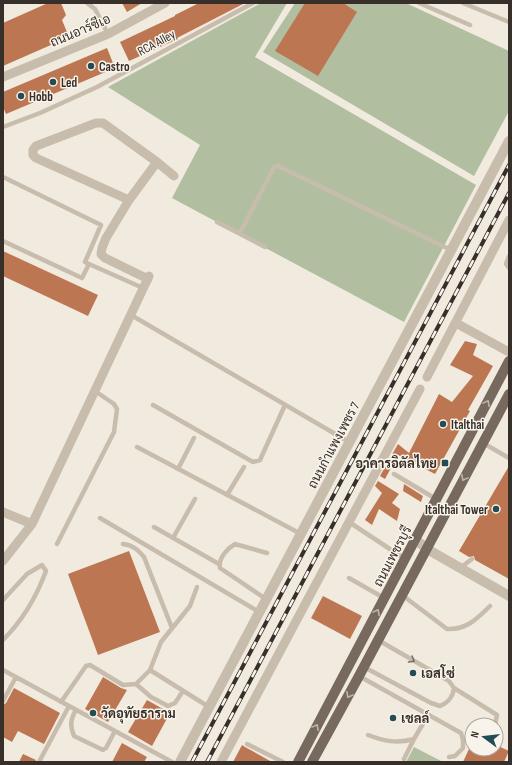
<svg xmlns="http://www.w3.org/2000/svg" width="512" height="765" viewBox="0 0 512 765" font-family="'Sofia Sans Condensed',Sarabun,sans-serif">
  <rect width="100%" height="100%" fill="#f1eadf"/>
  <path fill="#b1bfa0" d="M261,3H287L255,57L476,185L404,322L172,198L200,145L108,87Z
    M295,3H406L509,51V111L474,176L263,52Z
    M414,747L443,762H406Z"/>
  <path fill="#bc7752" d="M48,3H61L66,15L62,20L69,37L3,66V23Z
    M122,3H142L127,12Z
    M199,3H245L177,38L178,39L129,61L120,42L175,16V15Z
    M305,3H343L357,12L318,76L275,51Z
    M107,48L115,68L6,114L3,107V92Z
    M3,251L98,295L88,316L3,276Z
    M465,341L477,344L473,355L493,366L468,410L470,411L435,474L398,455L385,479L380,476L398,444L409,453L439,394L452,402L473,376L450,365Z
    M509,466V579L475,560L474,556L469,557L459,551Z
    M378,481L399,494L392,503L400,509L397,521L379,509L372,525L365,520L382,493L375,486Z
    M404,484L423,496L421,502L403,491Z
    M129,551L160,632L98,655L68,574Z
    M323,596L362,616L350,639L311,618Z
    M103,677L121,688L127,690L108,722L85,709Z
    M14,688L60,713L44,744L18,731L12,742L3,737V705L6,703Z
    M147,700L170,713L152,746L128,732Z
    M122,743L147,757L144,762H112Z
    M242,745L245,747L272,762H233Z
    M496,745L509,751L504,762H463L469,749H496Z
    M23,754L36,760L35,762H19Z"/>
  <g fill="none" stroke-linecap="round" stroke-linejoin="round">
    <path stroke="#c8bcac" stroke-width="4.5" d="M87,3L95,9L108,34
      M419,3L470,25
      M463,3L509,22
      M3,127L40,113L97,87L253,3
      M3,177L101,225L85,262L89,264
      M217,222L265,247
      M240,233L274,167L278,166L451,250
      M3,241L82,278L89,264L143,288
      M509,256L506,264L509,268
      M131,315L349,442
      M153,405L253,462L260,460L285,405
      M483,443L509,458
      M137,447L301,534
      M178,469L194,438
      M394,474L436,499
      M227,495L244,467
      M100,518L259,612
      M349,522L405,559
      M154,527L219,564
      M173,538L195,499
      M57,544L114,432L117,409L114,404L95,391
      M123,544C133,545 138,550 144,557L172,628
      M460,568L472,559
      M349,578L384,598
      M402,595L447,629C466,630 477,619 490,606
      M266,599L220,568C218,558 228,548 235,544L267,553
      M3,600L27,574L42,565L46,571C36,598 23,620 3,640
      M364,667L431,703L440,706C449,702 453,697 454,688L449,681L378,640
      M3,670L172,762
      M150,670L209,707
      M359,676L461,733L463,740V748L455,756L449,757
      M136,684L151,697L168,706L175,703L183,691
      M454,688L497,715L495,725
      M3,701L16,677
      M61,702L86,666L90,665L123,685L136,684L150,670L161,642L190,606L197,587
      M76,710C70,720 70,726 74,736L103,750L106,748L115,731
      M368,735C384,741 397,744 414,739L428,715
      M247,744L283,762
      M404,759L414,739
      M39,762L69,706"/>
    <path stroke="#c8bcac" stroke-width="9" d="M3,77L108,34L165,3
      M129,200L36,158L33,155V150L36,146L96,123H103L157,162
      M148,279L105,258L101,254L102,248L106,238L129,200L157,162L174,176
      M456,323L509,352
      M427,377L509,220
      M3,512L32,524
      M3,561L32,524L149,276
      M221,762L420,389"/>
    <path stroke="#c8bcac" stroke-width="10" d="M415,539L427,549L509,596
      M180,762L509,141"/>
    <path stroke="#77695d" stroke-width="10" d="M298,762L509,361
      M312,762L359,676L509,394"/>
    <defs>
      <path id="rail" d="M192,762L509,165
        M207,762L509,193"/>
    </defs>
    <use href="#rail" stroke="#37302a" stroke-width="4"/>
    <use href="#rail" stroke="#f9f4eb" stroke-width="2.5" stroke-dasharray="8" stroke-linecap="butt"/>
  </g>
  <defs><path id="oneway-chevron" d="M-2-3.5L2.5 0L-2 3.5" fill="none" stroke-width="1.6" stroke-linecap="round" stroke-linejoin="round"/></defs>
  <g stroke="#beb5ab">
    <use href="#oneway-chevron" transform="translate(487 403) rotate(-62)"/>
    <use href="#oneway-chevron" transform="translate(464 478) rotate(118)"/>
    <use href="#oneway-chevron" transform="translate(377 612) rotate(-62)"/>
    <use href="#oneway-chevron" transform="translate(349 695) rotate(119)"/>
    <use href="#oneway-chevron" transform="translate(316 727) rotate(-62)"/>
  </g>
  <use stroke="#786f64" href="#oneway-chevron" transform="translate(412 660) rotate(30)"/>
  <g fill="#234c55" stroke="#f9f4eb" stroke-width="1.5">
    <circle cx="91" cy="66" r="4"/>
    <circle cx="53" cy="82" r="4"/>
    <circle cx="21" cy="96" r="4"/>
    <circle cx="443" cy="424" r="4"/>
    <rect x="441" y="459" width="8" height="8" rx="2"/>
    <circle cx="496" cy="509" r="4"/>
    <circle cx="413" cy="673" r="4"/>
    <circle cx="93" cy="713" r="4"/>
    <circle cx="393" cy="718" r="4"/>
  </g>
  <g text-anchor="middle" stroke-width="3" stroke-linejoin="round" paint-order="stroke">
    <g font-size="13" fill="#37302a" stroke="#f9f4eb">
      <text transform="translate(80 30) rotate(-23)" y="5">ถนนอาร์ซีเอ</text>
      <text transform="translate(156 42) rotate(-28)" y="5">RCA Alley</text>
      <text transform="translate(333 445) rotate(-62)" y="5">ถนนกำแพงเพชร 7</text>
      <text transform="translate(392 556) rotate(-62)" y="5">ถนนเพชรบุรี</text>
    </g>
    <g font-size="13" font-weight="bold" fill="#37302a" stroke="#f9f4eb" text-anchor="start">
      <text x="99" y="71">Castro</text>
      <text x="61" y="87">Led</text>
      <text x="29" y="101">Hobb</text>
      <text x="451" y="429">Italthai</text>
      <text x="437" y="468" text-anchor="end">อาคารอิตัลไทย</text>
      <text x="488" y="514" text-anchor="end">Italthai Tower</text>
      <text x="421" y="678">เอสโซ่</text>
      <text x="101" y="718">วัดอุทัยธาราม</text>
      <text x="401" y="723">เชลล์</text>
    </g>
  </g>
  <rect width="512" height="765" fill="none" stroke="#37302a" stroke-width="8"/>
  <g transform="translate(484 737) rotate(285)"><circle r="19" fill="#f9f4eb" stroke="#aba69e"/>
  <path d="M0-3L7 15L0 10L-7 15Z" fill="#234c55"/>
  <text y="-6" font-size="11" font-weight="bold" text-anchor="middle" fill="#37302a">N</text>
  </g>
</svg>
